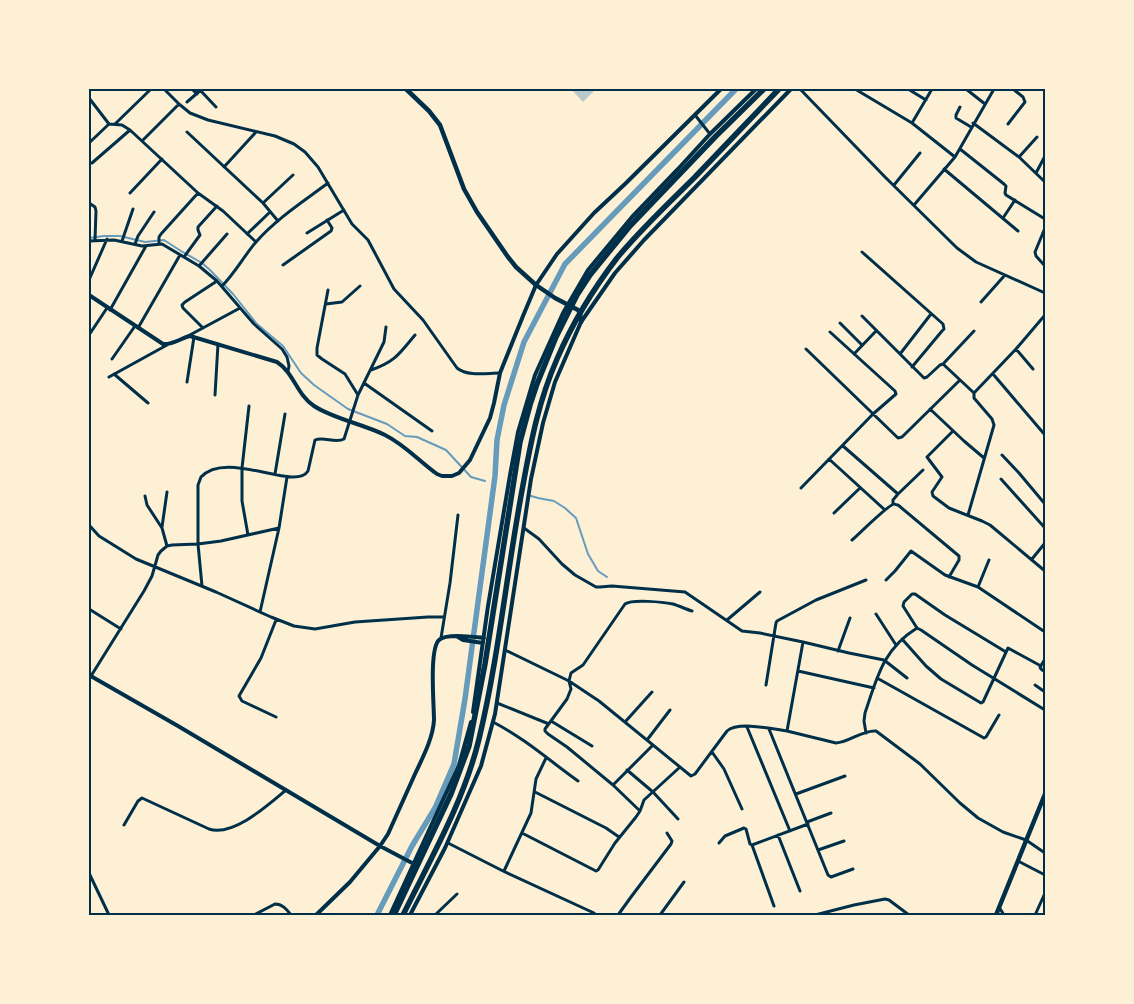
<svg xmlns="http://www.w3.org/2000/svg" width="1134" height="1004" viewBox="0 0 1134 1004" font-family="Poppins,sans-serif">
  <rect width="100%" height="100%" fill="#fdf0d5"/>
  <path fill="#b9caca" d="M571,89H596L583,102Z"/>
  <g fill="none" stroke-linecap="round" stroke-linejoin="round">
    <path stroke="#669bbc" stroke-width="2" d="M89,238L104,236H120L145,242L164,240L181,251L202,263L210,270L233,294L257,324L283,346L301,373L314,385L348,409L387,424L405,436L417,437L446,450L471,477L485,481
      M531,496L538,498L554,501L565,508L576,518L588,554L598,571L607,577"/>
    <path stroke="#669bbc" stroke-width="5.5" d="M377,915L412,846L435,808L454,764L465,699L495,476L497,440L504,405L524,342L565,264L736,89"/>
    <path stroke="#003049" stroke-width="3" d="M164,89L179,104L190,113L208,120L275,136L294,144L305,152L318,167L352,224L368,240L394,289L423,320L457,368C468,377 487,373 500,373
      M192,89L197,94
      M800,89L885,177L957,248L976,262L1045,293
      M855,89L912,123L955,157
      M908,89L926,100
      M966,89L985,104
      M200,90L216,107
      M89,98L109,124L122,125L130,130L198,193L223,211L256,242
      M187,102L202,89
      M960,107L956,115V118L971,127
      M695,115L710,134
      M912,123L932,89
      M973,123L1019,157L1045,182
      M115,124L151,89
      M1008,124L1025,102L1023,97L1013,89
      M187,132L263,203L278,221
      M142,141L179,104
      M89,143L109,124
      M960,149L1004,184L1006,186L1005,193L1006,195L1045,219
      M1019,157L1037,137
      M92,163L130,130
      M224,167L256,132
      M944,169L1018,231
      M1036,173L1045,156
      M894,185L920,153
      M130,193L162,159
      M89,203L95,207L96,211L95,240
      M263,203L293,175
      M914,205L955,157L994,89
      M1003,218L1015,200
      M1045,228L1035,252L1036,256L1045,266
      M307,233L344,210
      M247,234L270,212
      M89,241L114,240L142,246L162,244L199,266L217,281L254,324L282,349L287,357L289,366L288,371
      M122,241L133,209
      M135,244L138,236L154,212
      M159,244V237L161,234L198,193
      M862,252L943,324L944,329L942,331L912,367
      M184,257L200,235L198,230V227L217,206
      M283,265L331,231L332,228L327,220
      M199,266L227,234
      M89,280L107,239
      M222,286C235,273 244,256 256,242C276,219 304,201 328,183
      M328,290L317,348V355L322,359L345,374L358,395
      M981,302L1005,275
      M326,304L342,302L360,286
      M110,310L146,246
      M862,316L924,378L927,377L940,365L943,364L974,393
      M840,323L862,345
      M138,328L180,255
      M203,328L183,308L182,305L185,302L217,281
      M89,335L107,308
      M188,336L240,308
      M806,349L898,438L902,437L960,380
      M1016,349L1033,369
      M854,354L876,331
      M900,354L931,314
      M112,359L135,326
      M943,364L974,331
      M371,370C395,362 400,353 415,335
      M114,374L148,403
      M993,374L1045,435
      M109,377L167,345
      M187,382L194,337
      M364,383L432,431
      M215,395L218,344
      M930,409L964,441L984,458
      M953,431L927,457L942,477L932,492L933,496L949,508L982,521L990,525L1045,571
      M843,446L898,494
      M1002,455L1019,473L1045,504
      M829,459L885,510
      M275,474L285,414
      M1001,479L1045,528
      M801,488L873,414L896,394L895,391L830,332
      M145,496L147,505L162,528L167,546
      M893,504V500L898,494L923,470
      M834,513L860,488
      M968,515L994,425L992,419L974,398V393L1016,349L1045,315
      M89,525L99,536L136,559L216,592L271,617L294,626L315,629L355,622L428,617H444
      M162,527L167,492
      M524,528L539,539L562,564L575,575L596,587H600L612,586L685,592L742,631L760,633L803,642L849,653L884,660L907,678
      M248,535L242,501V468L249,406
      M852,540C858,535 889,504 894,504C895,504 896,505 898,505L959,556V560L949,577
      M1032,559L1045,543
      M886,580L895,571L911,551L945,575L978,587L1045,632
      M89,585V584
      M202,586L198,544V485L201,477C227,449 295,492 308,471L315,440C324,436 335,444 344,439L358,395L384,342L386,327
      M978,587L989,560
      M89,609L121,629
      M260,612L279,528L287,477
      M876,614L896,645
      M276,620L261,658L239,696L242,701L276,717
      M727,620L760,592
      M917,628L903,606L904,602L912,594H915L945,615L1006,652
      M441,638L450,583L458,515
      M902,639L926,666L941,679L981,703L983,702L1008,648L1041,666
      M803,642L787,731L836,743C850,742 862,730 876,731L920,764L960,803L978,818L1003,832L1026,840L1045,853
      M505,650L569,681L599,701L691,776L695,774L727,731C738,721 773,729 787,731
      M838,651L850,618
      M1045,659L1040,667L1041,669L1045,672
      M798,671L874,688
      M91,676L144,591L152,576L158,555L161,551L167,546L172,545L198,544L221,541L279,528
      M877,678L984,738L986,737L999,715
      M766,685L775,629L776,623L777,621L816,600L866,580
      M1035,685L1045,692
      M497,703L549,724
      M551,721L592,746
      M493,722C524,738 550,761 578,781
      M625,722L652,692
      M747,727L790,831
      M769,729L828,875L831,877L853,869
      M866,733L864,721L865,713C877,678 883,649 917,628L921,630L972,665L1045,710
      M647,740L670,710
      M712,752L724,769L742,809
      M627,770L653,792L678,819
      M613,785L653,745
      M535,792L606,828L619,837
      M796,794L845,776
      M640,811L613,785L567,747L548,734L545,731V729L567,699L571,689L569,681L571,673L583,665L625,604C632,599 663,602 673,604C679,606 686,609 692,611
      M807,822L831,813
      M124,825L138,801L142,798L209,829C233,837 268,805 286,790
      M522,833L596,871L598,870L615,843L636,817L640,811L644,800L680,767
      M778,835L800,891
      M448,843L503,871L594,913L596,915
      M719,843L725,836L744,828L746,829L750,844L752,845L808,824
      M752,845L774,906
      M818,850L844,841
      M1018,861L1045,875
      M504,871L531,813L536,779L546,758
      M89,873L109,915
      M999,907L1004,915
      M1036,913L1045,893
      M254,915L275,904C283,904 287,910 291,915
      M435,915L457,894
      M618,915L631,897L671,844L672,841L667,833
      M660,915L684,882
      M815,915L854,905L885,899L889,900L909,915"/>
    <path stroke="#003049" stroke-width="4" d="M89,295L163,344C173,345 181,338 190,336L277,362C294,373 297,395 314,406C334,419 363,424 385,435C405,445 419,461 437,474L442,476H452L459,473L470,460L490,418L494,403L500,373L523,316L536,285L557,254L594,213L625,184L721,89
      M458,637L463,640L483,643
      M89,675L178,726L380,846L414,864
      M473,712L488,606L510,475L518,432L535,375L563,313L588,270L632,217L678,169L710,134L756,89
      M316,915L350,882L380,846L388,834C397,814 406,794 415,774C423,757 433,738 434,720C434,705 429,649 439,640C446,633 474,637 484,638
      M390,915L459,765L471,722
      M410,915L445,848L481,766L495,714L531,479L543,423L555,382L581,322L615,273L644,240L791,89"/>
    <path stroke="#003049" stroke-width="4.5" d="M406,89L429,111L440,125L464,189L477,212L508,257L516,267L536,285L555,298L578,310L580,313L581,322
      M996,915L1045,794"/>
    <path stroke="#003049" stroke-width="5.5" d="M394,915L451,794L469,746L485,664L520,442L530,405L537,384L556,337L577,295L590,275L630,226L716,136L764,89
      M403,915C431,858 464,801 479,739C499,656 507,569 523,485C531,441 539,400 557,359C572,324 594,288 617,258C641,229 669,203 695,177C723,148 751,118 779,89"/>
  </g>
  <rect width="1134" height="1004" fill="none" stroke="#fdf0d5" stroke-width="180"/>
  <rect x="90" y="90" width="954" height="824" fill="none" stroke="#003049" stroke-width="2"/>
</svg>
